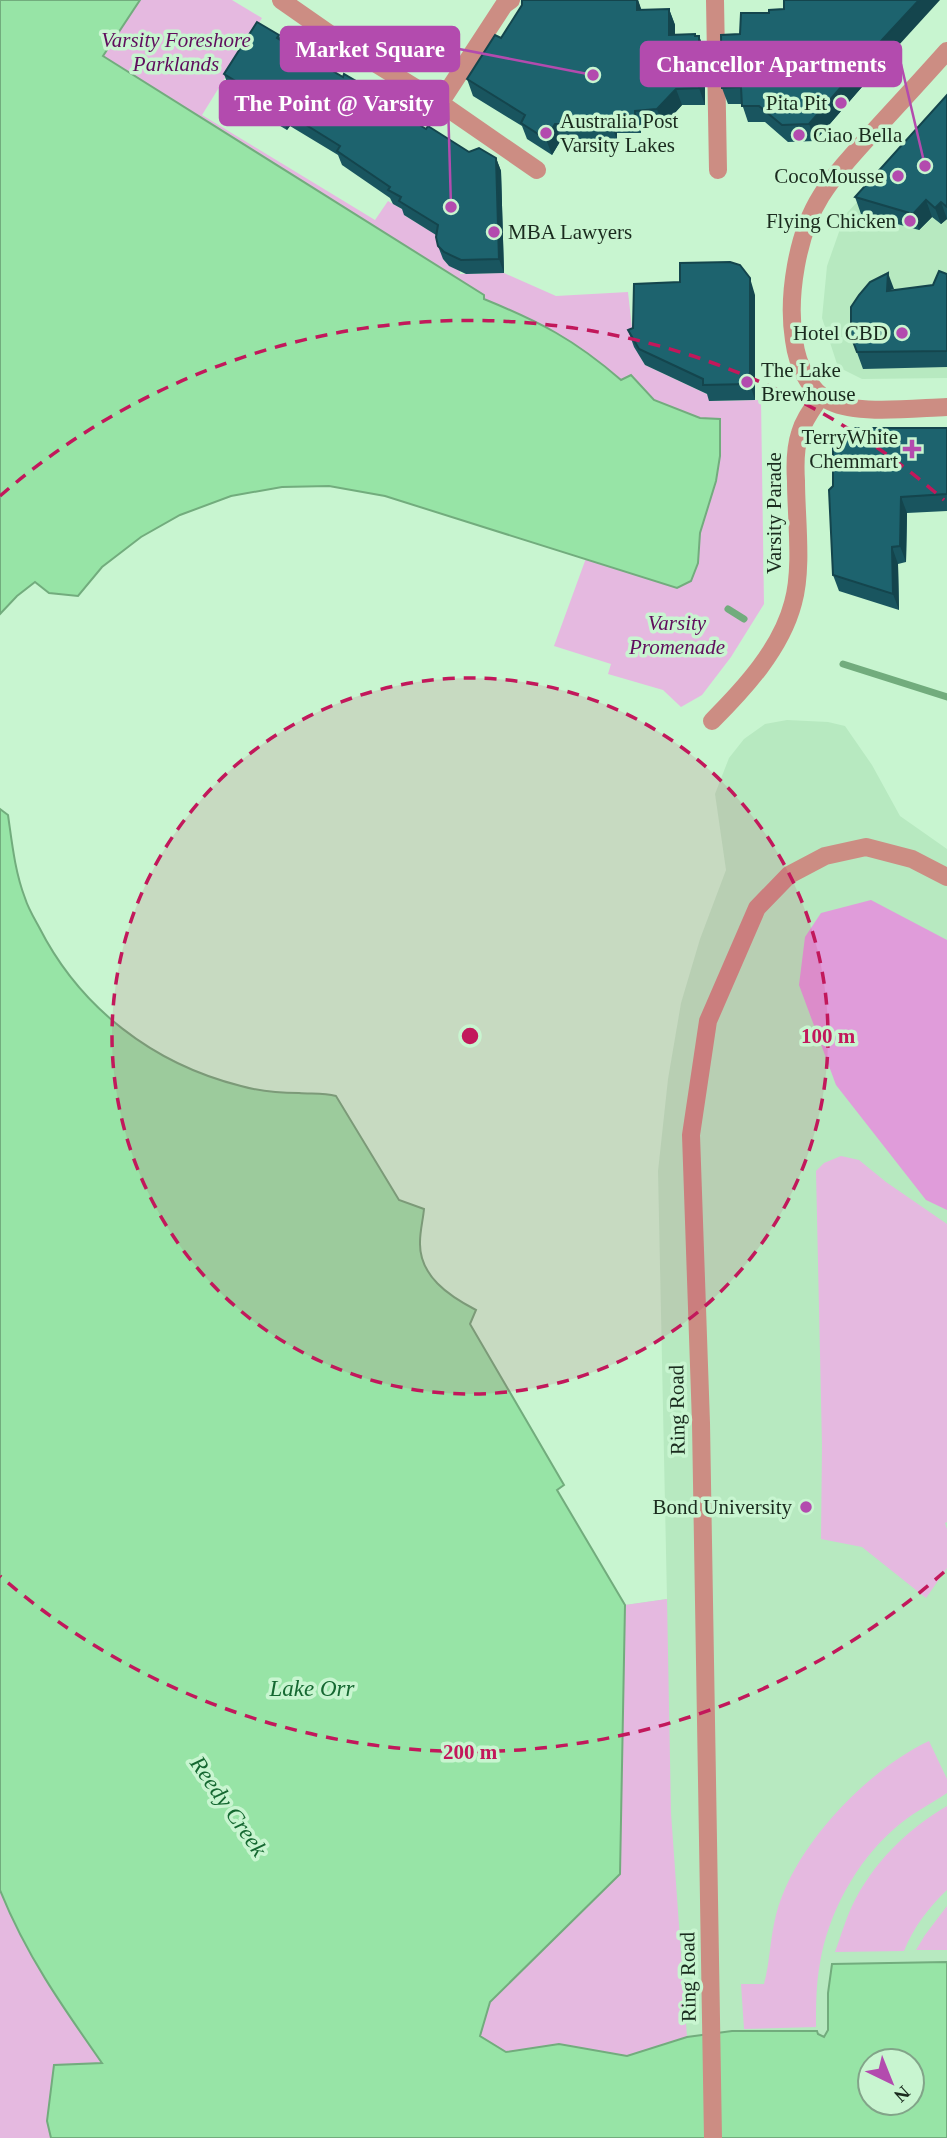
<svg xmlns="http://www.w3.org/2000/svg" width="947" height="2138" viewBox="0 0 947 2138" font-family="Georgia,serif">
  <rect width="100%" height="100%" fill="#c8f5d0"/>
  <path fill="#b7e9c0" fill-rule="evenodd" d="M947,106V378L862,379L838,367L822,318L827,266L845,215Z
    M787,720L828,722L845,726L872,765L900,816L947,849V2138L490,2002L620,1873L625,1605L667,1599L658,1171L668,1079L681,1003L700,939L726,870L715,794L729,758L744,739L765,724ZM870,2061H912V2103H870Z"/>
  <path fill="#e5b9e0" d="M127,0H232L262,18L202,115L375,220L388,201L405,211L404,215L443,239V259L449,266L460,269V274L504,273L556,296L628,292L634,346L645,365L709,395V401L761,400L764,604L731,657L702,695L681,707L663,690L608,674L611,664L554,646L589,550L684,427L83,60Z
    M841,1156L859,1160L886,1182L947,1224V1522L945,1523L947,1529V1568L926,1598L862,1547L821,1539L822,1445L816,1171L824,1163Z
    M667,1599L671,1813L687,2037L627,2056L559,2044L506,2052L480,2036L490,2002L620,1874L625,1605Z
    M929,1741L947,1779V1793C929,1805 909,1815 894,1829C856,1862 828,1914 820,1963C816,1984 816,2006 816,2027L744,2029L741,1984H764C770,1962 770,1938 776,1915C793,1847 867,1770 929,1741Z
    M947,1806V1890C929,1907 913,1928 904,1951L835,1952C841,1936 845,1921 852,1906C872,1864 907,1829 947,1806Z
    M0,1890C26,1955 62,2006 103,2063L47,2121L51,2138H0Z
    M947,1906V1950H916L925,1935Z"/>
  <path fill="#e09cda" d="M871,900L947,940V1210L926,1200L836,1085L799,985L805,937L821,913Z"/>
  <path fill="#97e4a6" stroke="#72ac7d" stroke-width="2" fill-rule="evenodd" d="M0,0H140L103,56L484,295V299C540,322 574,339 621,380L631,375L654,400L700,418L720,419V456L716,481L700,533L698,563L691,581L677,588L385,496L329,486L282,487L231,496L180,515L141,537L102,567L78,596L49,593L35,582L17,596L0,614Z
    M0,809L8,815C12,843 15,872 25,898C28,908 34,918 39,927C80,1008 153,1064 241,1086C259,1091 281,1093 299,1093C312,1094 324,1093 336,1096L399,1200L424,1209C423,1220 420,1231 420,1242C419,1276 449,1296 476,1310L470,1324L564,1485L557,1490L625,1605L620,1874L490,2002L480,2036L506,2052L559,2044L627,2056L687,2037L732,2031H817L818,2034L824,2037L828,2030V1993L832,1964L947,1962V2138H51L47,2121L54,2065L102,2063C62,2006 26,1955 0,1890ZM870,2061H912V2103H870Z"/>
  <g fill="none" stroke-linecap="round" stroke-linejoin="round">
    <path stroke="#72ac7d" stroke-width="7" d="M728,609L744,619
      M843,664L947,697"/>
    <path stroke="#cc8d83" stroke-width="18" d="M281,0L344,44L440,103L537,170
      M715,0L718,170
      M947,51C923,78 899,104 875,130C856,151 836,172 821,196C797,234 787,297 794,340C797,363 808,391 831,402C858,415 916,408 947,407
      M440,103L504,5L511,0
      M712,721C744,689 781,649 793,603C803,568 796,518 796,481C795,465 795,448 800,433C804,419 813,408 821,396
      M713,2138L701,1423L691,1135L708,1021L757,908L789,875L825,856L866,847L912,859L947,877"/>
  </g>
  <path fill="#19555f" d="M638,0L641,10L669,9L675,25V35L699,36L705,52V105H682L663,126L641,127V133H617V140H561L552,155L527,139L522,126L473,96L467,79L501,38Z
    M279,35L281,40L343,77L368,88L370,94L426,129L469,152L496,158L501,171L504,273L466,274L449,266L443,259L438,246L436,235L404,215L402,209L393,204L390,198L342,165L338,155L290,126L287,130L253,110L250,100L229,88L224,74Z
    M888,57L815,141L788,142L765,122H748L742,104H728L722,88Z
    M947,95V219L941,224L932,217L919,230L861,214L855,197Z
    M947,274V367L863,369L851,336L933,285Z
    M755,295V400L709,401L707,394L645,365L634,347L628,330Z
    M947,428V511L907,513L906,562L898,564L899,610L839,591L833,575V486Z"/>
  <path fill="#14454d" d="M637,0H638L643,14L637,10Z
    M919,0H940L888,57L815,141L809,124L882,40Z
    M669,9L675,25V52L669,35Z
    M695,34L699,45V36L705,52V105L699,88Z
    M676,89L682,105L663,126L657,109Z
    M635,111L641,127V133L635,117Z
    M285,112L290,126L287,130L282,117Z
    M611,117L617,133V140L611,124Z
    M555,124L561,140L552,155L546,139Z
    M496,158L501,171L504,273L499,259Z
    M926,200L932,217L919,230L913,214Z
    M941,202L947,219L941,224L935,208Z
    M888,273L894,289L887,291Z
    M750,278L755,295V400L750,384Z
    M901,497L907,513L906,562L900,546Z
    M892,547L898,564L899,610L893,594Z"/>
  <path fill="#1d636e" stroke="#14454d" stroke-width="2" d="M522,0H637V10L669,9V35L695,34V36H699V88L676,89L657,109L635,111V117H611V124H555L546,139L521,123L525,115L467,79L495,35L501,38L522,5Z
    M784,0H919L882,40L809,124L782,125L759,106H742L741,87L722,88L721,35L740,34L741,13H769V10L784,9Z
    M257,22L279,35L277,38L297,50L343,77L344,74L368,88L366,91L426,129L428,126L469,152L479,148L496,158L499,259L461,260L444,252L438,246L436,237L438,225L399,201L401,197L388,190L390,187L337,151L340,146L285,112L282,117L248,96L252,91L224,74Z
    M947,95V207L941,202L935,208L926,200L913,214L855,197Z
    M730,262L740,265L750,278V384L703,385V379L639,349L628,330L633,328L634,284L680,282V263Z
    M939,271L947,274V351L857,352L851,336V307L859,295L870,282L888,273L887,291L933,285Z
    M849,428H947V494L901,497L900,546L892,547L893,594L833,575L829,490L833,486V448L840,436Z"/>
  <circle cx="470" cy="1036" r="358" fill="#c2185b" fill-opacity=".12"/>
  <g fill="none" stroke="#c2185b" stroke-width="3.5" stroke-dasharray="12 9">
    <circle cx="470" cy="1036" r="358"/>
    <path d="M944 1572A716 716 0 0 1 0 1576M0 496A716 716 0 0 1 944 500"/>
  </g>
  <g fill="#b34bae" stroke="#c8f5d0" stroke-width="2.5">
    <circle cx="841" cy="103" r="7"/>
    <circle cx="546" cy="133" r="7"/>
    <circle cx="799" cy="135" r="7"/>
    <circle cx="898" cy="176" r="7"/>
    <circle cx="910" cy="221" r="7"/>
    <circle cx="494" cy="232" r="7"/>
    <circle cx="902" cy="333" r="7"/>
    <circle cx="747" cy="382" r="7"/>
    <path d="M908.5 438.5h7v7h7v7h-7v7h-7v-7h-7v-7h7z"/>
    <circle cx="806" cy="1507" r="7"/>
  </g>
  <g text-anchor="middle" stroke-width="7" stroke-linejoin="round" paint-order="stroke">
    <g font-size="21" font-style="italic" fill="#600d5d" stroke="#c8f5d0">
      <text x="176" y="47">Varsity Foreshore<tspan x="176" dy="24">Parklands</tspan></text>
      <text x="677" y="630">Varsity<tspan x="677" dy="24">Promenade</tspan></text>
    </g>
    <g font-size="21" fill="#1a2b1e" stroke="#c8f5d0" text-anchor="end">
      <text x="827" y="110">Pita Pit</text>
      <text x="560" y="128" text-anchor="start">Australia Post<tspan x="560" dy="24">Varsity Lakes</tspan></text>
      <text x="813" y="142" text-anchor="start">Ciao Bella</text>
      <text x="884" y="183">CocoMousse</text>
      <text x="896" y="228">Flying Chicken</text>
      <text x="508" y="239" text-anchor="start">MBA Lawyers</text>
      <text x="888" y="340">Hotel CBD</text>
      <text x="761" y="377" text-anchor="start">The Lake<tspan x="761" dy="24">Brewhouse</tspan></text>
      <text x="898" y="444">TerryWhite<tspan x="898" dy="24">Chemmart</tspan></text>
      <text x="792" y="1514">Bond University</text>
    </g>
    <g font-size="21" fill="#1a2b1e" stroke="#c8f5d0">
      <text transform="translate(774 513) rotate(-90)" y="7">Varsity Parade</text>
      <text transform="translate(677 1410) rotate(-91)" y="7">Ring Road</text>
      <text transform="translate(688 1977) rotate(-91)" y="7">Ring Road</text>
    </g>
    <g font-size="23" font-style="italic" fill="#156831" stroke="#c8f5d0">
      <text x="312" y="1696">Lake Orr</text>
      <text transform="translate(229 1806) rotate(55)" y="8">Reedy Creek</text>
    </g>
  </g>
  <circle cx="470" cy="1036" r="10" fill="#c2185b" stroke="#c8f5d0" stroke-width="3.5"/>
  <g font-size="21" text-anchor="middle" font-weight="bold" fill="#c2185b" stroke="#c8f5d0" stroke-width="7" stroke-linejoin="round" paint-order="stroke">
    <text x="828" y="1043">100 m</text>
    <text x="470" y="1759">200 m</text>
  </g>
  <path fill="none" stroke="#b34bae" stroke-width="2.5" d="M593 75L459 49M925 166L901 64M451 207L448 103"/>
  <g fill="#b34bae" stroke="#c8f5d0" stroke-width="2.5">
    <circle cx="593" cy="75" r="7"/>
    <circle cx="925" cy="166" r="7"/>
    <circle cx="451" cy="207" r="7"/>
  </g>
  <g fill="#b34bae" stroke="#b34bae" stroke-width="2.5">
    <rect x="281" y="27" width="178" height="44" rx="7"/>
    <rect x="641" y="42" width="260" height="44" rx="7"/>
    <rect x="220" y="81" width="228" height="44" rx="7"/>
  </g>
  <g font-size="23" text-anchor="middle" font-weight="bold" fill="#fff">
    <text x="370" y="57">Market Square</text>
    <text x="771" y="72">Chancellor Apartments</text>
    <text x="334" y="111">The Point @ Varsity</text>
  </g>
  <g transform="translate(891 2082) rotate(137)"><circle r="33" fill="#c8f5d0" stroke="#82a489" stroke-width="2"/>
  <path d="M0-5L12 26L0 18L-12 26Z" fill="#b34bae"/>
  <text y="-10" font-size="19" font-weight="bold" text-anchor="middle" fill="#1a2b1e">N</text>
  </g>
</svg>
